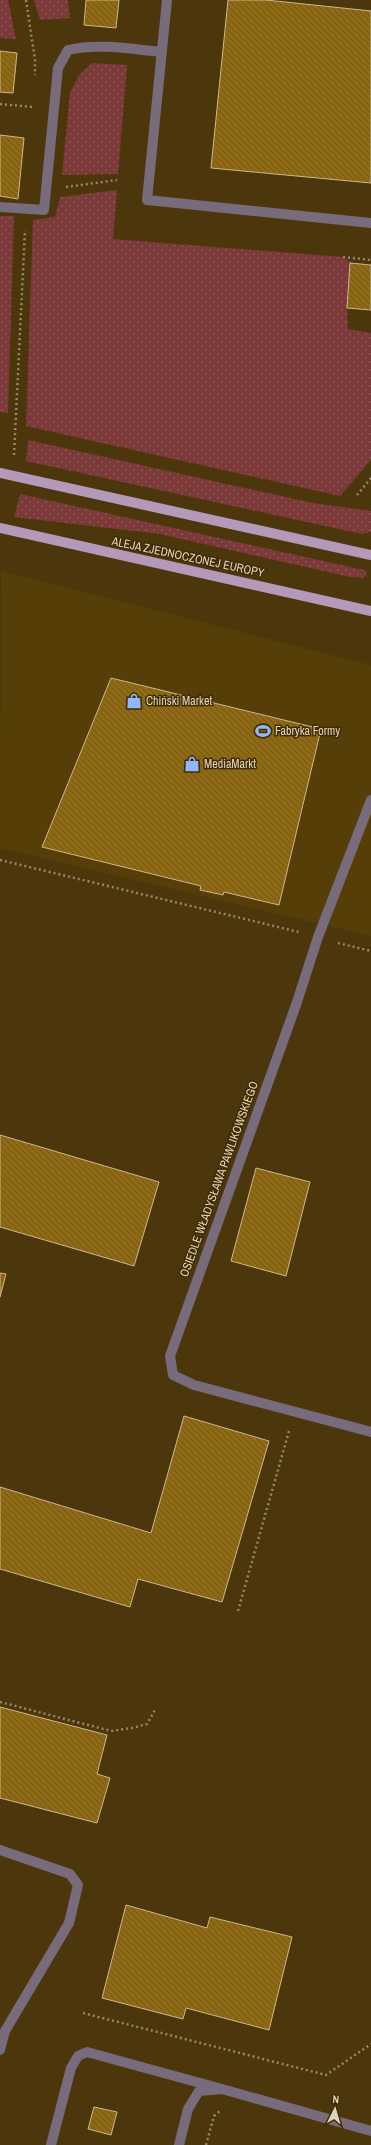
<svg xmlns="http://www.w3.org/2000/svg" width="371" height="2145" viewBox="0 0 371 2145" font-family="'Archivo Narrow',sans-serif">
  <defs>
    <pattern id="grass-dots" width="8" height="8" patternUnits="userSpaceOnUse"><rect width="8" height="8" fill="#7c393a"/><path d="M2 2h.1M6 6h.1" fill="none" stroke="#8e5555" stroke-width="1.8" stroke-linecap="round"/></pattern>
    <pattern id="building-back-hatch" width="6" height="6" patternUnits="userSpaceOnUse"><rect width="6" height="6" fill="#906913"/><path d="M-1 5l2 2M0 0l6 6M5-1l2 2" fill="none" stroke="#6e5724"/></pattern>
  </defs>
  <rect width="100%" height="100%" fill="#4c370d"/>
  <path fill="#563e08" d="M1,571L371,665V936L0,848Z"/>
  <path fill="url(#grass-dots)" d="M0,0H8L16,39L0,38Z
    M34,0H68L70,18L40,20Z
    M92,63L127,65L118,174L62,175L70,92L80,74Z
    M117,190L113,239L343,257L352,263L347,308L348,329L371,333V460L340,496L26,426L33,220L55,217L60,197Z
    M0,216H14L8,413L0,412Z
    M28,440L313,503L371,511V532L362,534L26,461Z
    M20,494L364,570L367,572L364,578L350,577L160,534L14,517Z"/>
  <path fill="url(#building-back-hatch)" stroke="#d0b78d" d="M86,0H119L116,28L84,25Z
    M228,0H266L371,11V183L211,168Z
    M0,51L17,53L13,93L0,92Z
    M0,135L24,138L18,199L0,196Z
    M350,263L371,265V310L347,308Z
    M111,678L321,729L279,905L224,892L223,895L200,890L201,886L42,847Z
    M0,1135L159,1182L134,1266L0,1227Z
    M256,1168L310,1182L286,1276L231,1261Z
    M0,1273L6,1274L0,1297Z
    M184,1416L269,1441L222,1602L138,1579L130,1607L0,1569V1487L151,1533Z
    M0,1707L107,1735L97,1774L110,1778L97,1823L0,1798Z
    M126,1905L207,1928L210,1917L292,1937L269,2030L186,2008L183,2019L102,1998Z
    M94,2107L117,2112L111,2135L88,2129Z"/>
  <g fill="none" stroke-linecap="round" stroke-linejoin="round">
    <path stroke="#988768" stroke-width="2.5" stroke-dasharray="2 3" stroke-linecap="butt" d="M26,0L35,60V75
      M0,104L33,107
      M66,187L117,180
      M343,257L371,260
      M14,455L25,230
      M357,495L371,478
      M0,860L299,932
      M338,943L371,951
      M238,1611L289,1431
      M0,1702L111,1731L132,1728L147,1724L155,1710
      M83,2013L326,2075L371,2044
      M206,2145L214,2116L220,2111"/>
    <path stroke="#786b7b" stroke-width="10" d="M167,0L147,200L371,223
      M0,207L44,210L58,68L68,50C98,43 131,49 162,52
      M371,800L318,937L296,1005L170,1356L173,1375L194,1385L371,1432
      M0,1850L70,1874L78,1885L69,1923L5,2031L0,2050
      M51,2145L71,2068L78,2056L87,2052L222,2089
      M179,2145L188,2109L199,2091L222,2089L371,2131"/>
    <path stroke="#b499b9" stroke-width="10" d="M0,473L371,555
      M0,528L371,611"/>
  </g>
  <defs>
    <symbol id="shop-bare" viewBox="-9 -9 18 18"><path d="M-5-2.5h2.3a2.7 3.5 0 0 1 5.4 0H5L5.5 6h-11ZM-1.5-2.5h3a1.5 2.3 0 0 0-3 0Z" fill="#90b8fd" stroke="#412d01" stroke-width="2.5" paint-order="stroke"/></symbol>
    <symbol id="stadium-bare" viewBox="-9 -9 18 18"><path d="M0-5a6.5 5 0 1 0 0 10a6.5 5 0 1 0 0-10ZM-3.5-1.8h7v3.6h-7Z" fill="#90b8fd" stroke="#412d01" stroke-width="2.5" paint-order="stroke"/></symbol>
  </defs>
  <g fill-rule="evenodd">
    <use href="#shop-bare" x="123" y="690" width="22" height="22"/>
    <use href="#stadium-bare" x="252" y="720" width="22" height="22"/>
    <use href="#shop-bare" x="181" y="753" width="22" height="22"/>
  </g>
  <g text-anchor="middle" stroke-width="3" stroke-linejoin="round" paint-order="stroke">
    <g font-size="12" fill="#e1d4bf" stroke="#412d01">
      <text transform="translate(188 557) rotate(12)" y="4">ALEJA ZJEDNOCZONEJ EUROPY</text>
      <text transform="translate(219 1179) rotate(-70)" y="4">OSIEDLE WŁADYSŁAWA PAWLIKOWSKIEGO</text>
    </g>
    <g font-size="12" fill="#e1d4bf" stroke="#412d01" text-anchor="start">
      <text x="146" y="705">Chiński Market</text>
      <text x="275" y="735">Fabryka Formy</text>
      <text x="204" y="768">MediaMarkt</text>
    </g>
  </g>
  <g transform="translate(335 2109) rotate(5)" stroke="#412d01" stroke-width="3" paint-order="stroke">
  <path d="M0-3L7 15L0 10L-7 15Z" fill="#e1d4bf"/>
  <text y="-6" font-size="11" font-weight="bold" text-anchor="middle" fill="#e1d4bf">N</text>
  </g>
</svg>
